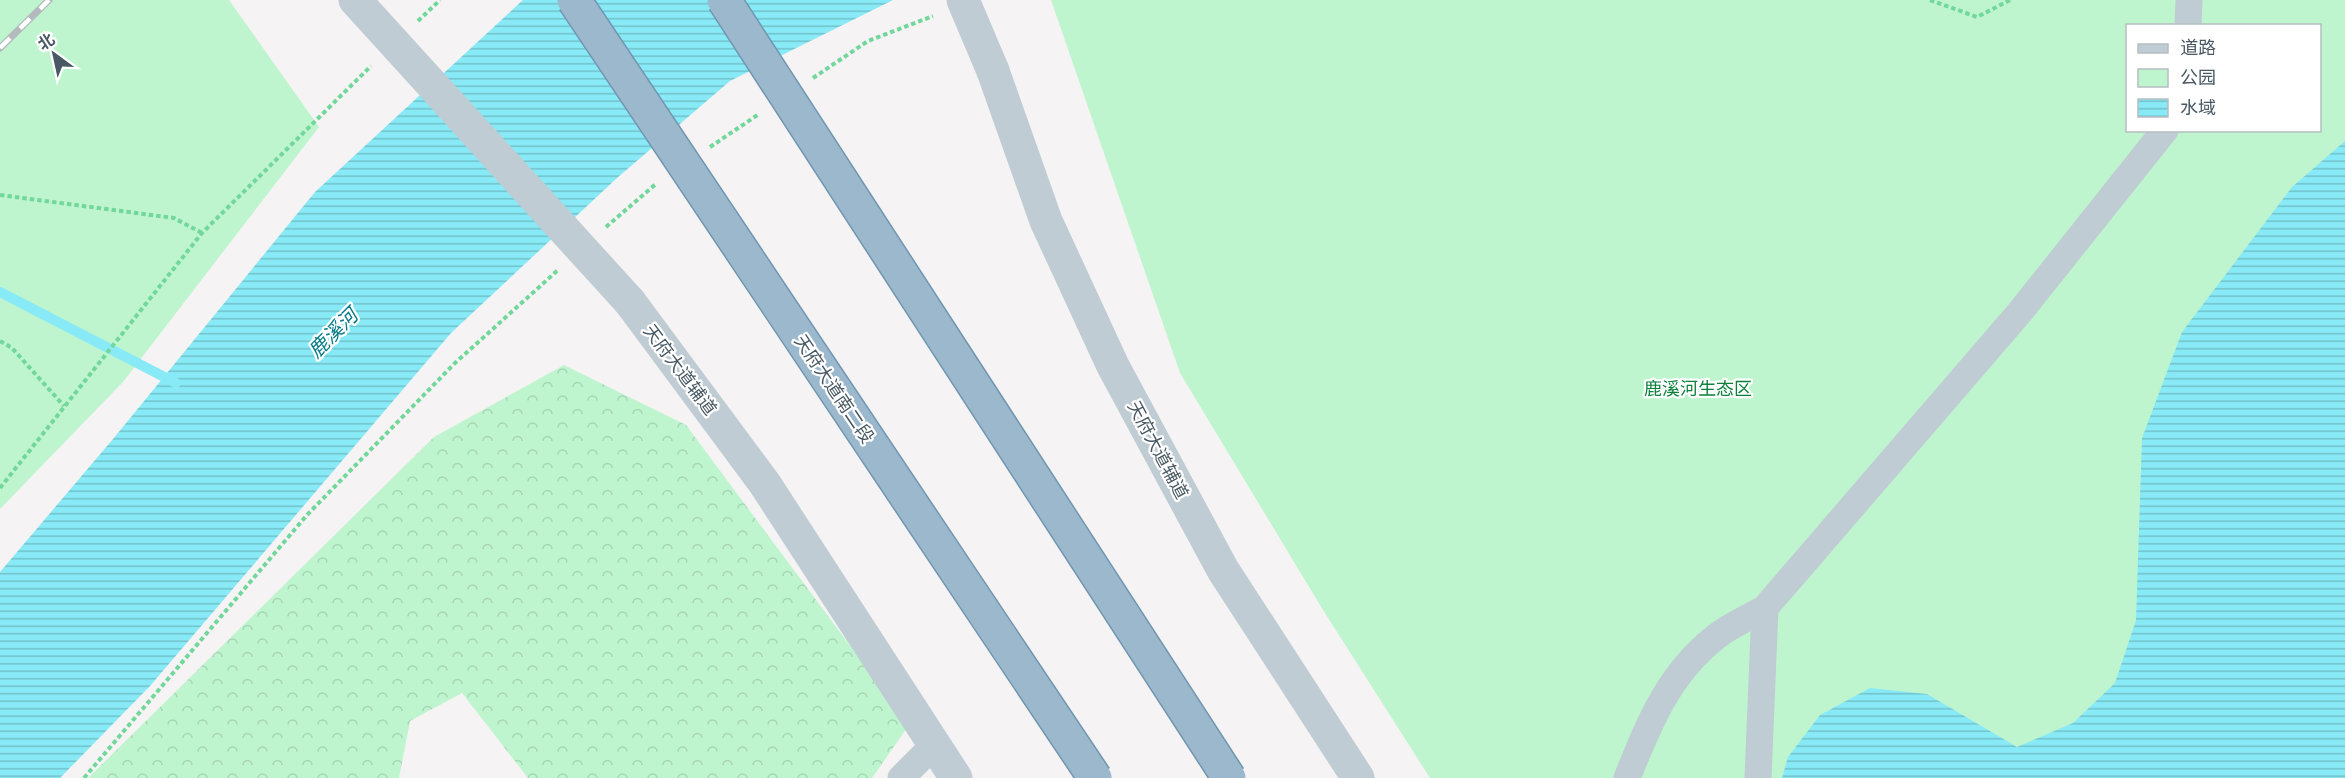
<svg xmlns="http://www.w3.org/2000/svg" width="2345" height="778" viewBox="0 0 2345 778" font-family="Cabin,'Noto Sans SC',sans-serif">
  <defs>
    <pattern id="forest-crowns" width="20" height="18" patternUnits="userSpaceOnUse" patternTransform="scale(1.5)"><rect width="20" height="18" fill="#bff5ce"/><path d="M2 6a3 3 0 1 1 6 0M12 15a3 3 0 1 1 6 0" fill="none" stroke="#a6d4b4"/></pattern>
    <pattern id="water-rules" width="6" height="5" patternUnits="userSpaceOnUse" patternTransform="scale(1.5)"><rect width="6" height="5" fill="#88eaf6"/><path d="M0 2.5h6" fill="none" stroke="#71c1cb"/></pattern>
  </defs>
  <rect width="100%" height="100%" fill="#f5f3f3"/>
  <path fill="#bff5ce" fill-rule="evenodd" d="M0,0H229L319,127L123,382L0,509Z
    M1051,0H2345V778H1430L1323,610L1180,373ZM2128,26H2320V130H2128Z"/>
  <path fill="url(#forest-crowns)" d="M564,365L686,425L909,725L872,778H528L462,693L410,721L399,778H88L434,437Z"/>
  <path fill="url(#water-rules)" d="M523,0H893L730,81L617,178L451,333L150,686L60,778H0V572L113,439L315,192Z
    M2345,141V778H1782L1788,757L1820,715L1870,688L1927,694L2017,747L2073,723L2115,683L2136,620L2142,438L2182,332L2292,187Z"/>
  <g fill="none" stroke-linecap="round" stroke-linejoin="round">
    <path stroke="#88eaf6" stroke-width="10" d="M0,292L176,383"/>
    <path stroke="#72d79b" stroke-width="4" stroke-dasharray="4.5 3" stroke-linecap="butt" d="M1930,0L1977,17L2010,0
      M418,21L440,0
      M813,78L868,41L933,16
      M710,147L759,114
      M0,195L174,218L202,233
      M606,227L657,183
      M0,341L12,348L64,406
      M0,488L202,233L371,66
      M84,778L307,515L454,364L558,270"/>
    <path stroke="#bfccd3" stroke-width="27" d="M2188,26L2189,0
      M901,778L934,745
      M1627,778C1649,723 1669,673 1717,636C1731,625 1750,617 1765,608L2020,312L2165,130
      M1758,778L1765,608"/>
    <path stroke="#bfccd3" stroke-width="33" d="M993,71L1046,221L1113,366L1223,570L1358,778
      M630,302L765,484L956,778"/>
    <defs>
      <path id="rail" d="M0,48L49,0"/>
    </defs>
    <use href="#rail" stroke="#b4b9bd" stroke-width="7"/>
    <use href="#rail" stroke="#fff" stroke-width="4.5" stroke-dasharray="14" stroke-linecap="butt"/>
    <defs>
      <path id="trunk-bridge" d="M574,0L1095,778
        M724,0L1229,778"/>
    </defs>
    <use href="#trunk-bridge" stroke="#7196b1" stroke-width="36" stroke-linecap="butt"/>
    <path stroke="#bfccd3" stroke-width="33" d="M355,0L630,302
      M963,0L993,71"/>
    <use href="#trunk-bridge" stroke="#9bb8cc" stroke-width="33"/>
  </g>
  <g text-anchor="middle" stroke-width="4.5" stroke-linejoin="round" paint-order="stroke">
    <g font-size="18" fill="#485963" stroke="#fff">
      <text transform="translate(680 370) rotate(53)" y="6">天府大道辅道</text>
      <text transform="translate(834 389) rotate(56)" y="6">天府大道南二段</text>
      <text transform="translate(1158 450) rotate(62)" y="6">天府大道辅道</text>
    </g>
    <g font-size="18" fill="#0e823c" stroke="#fff">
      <text x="1698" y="395">鹿溪河生态区</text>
    </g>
    <g font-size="20" font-style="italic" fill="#057b8a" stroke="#fff">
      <text transform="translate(333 333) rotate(-45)" y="7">鹿溪河</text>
    </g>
  </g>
  <rect x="2126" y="24" width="195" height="108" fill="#ffffff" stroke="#b6bdc1" stroke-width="1.5"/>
  <rect x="2138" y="44" width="30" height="9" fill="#bfccd3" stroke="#b6bdc1" stroke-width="1.5"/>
  <text x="2180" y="54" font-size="18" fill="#485963">道路</text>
  <rect x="2138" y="69" width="30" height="18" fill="#bff5ce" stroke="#b6bdc1" stroke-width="1.5"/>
  <text x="2180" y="84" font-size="18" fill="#485963">公园</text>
  <rect x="2138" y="99" width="30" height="18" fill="url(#water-rules)" stroke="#b6bdc1" stroke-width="1.5"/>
  <text x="2180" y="114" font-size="18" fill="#485963">水域</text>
  <g transform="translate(54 54) rotate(327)" stroke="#ffffff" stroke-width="4.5" paint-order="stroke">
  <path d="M0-4.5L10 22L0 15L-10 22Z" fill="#485963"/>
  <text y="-9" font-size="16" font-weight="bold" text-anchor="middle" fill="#485963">北</text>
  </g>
</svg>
